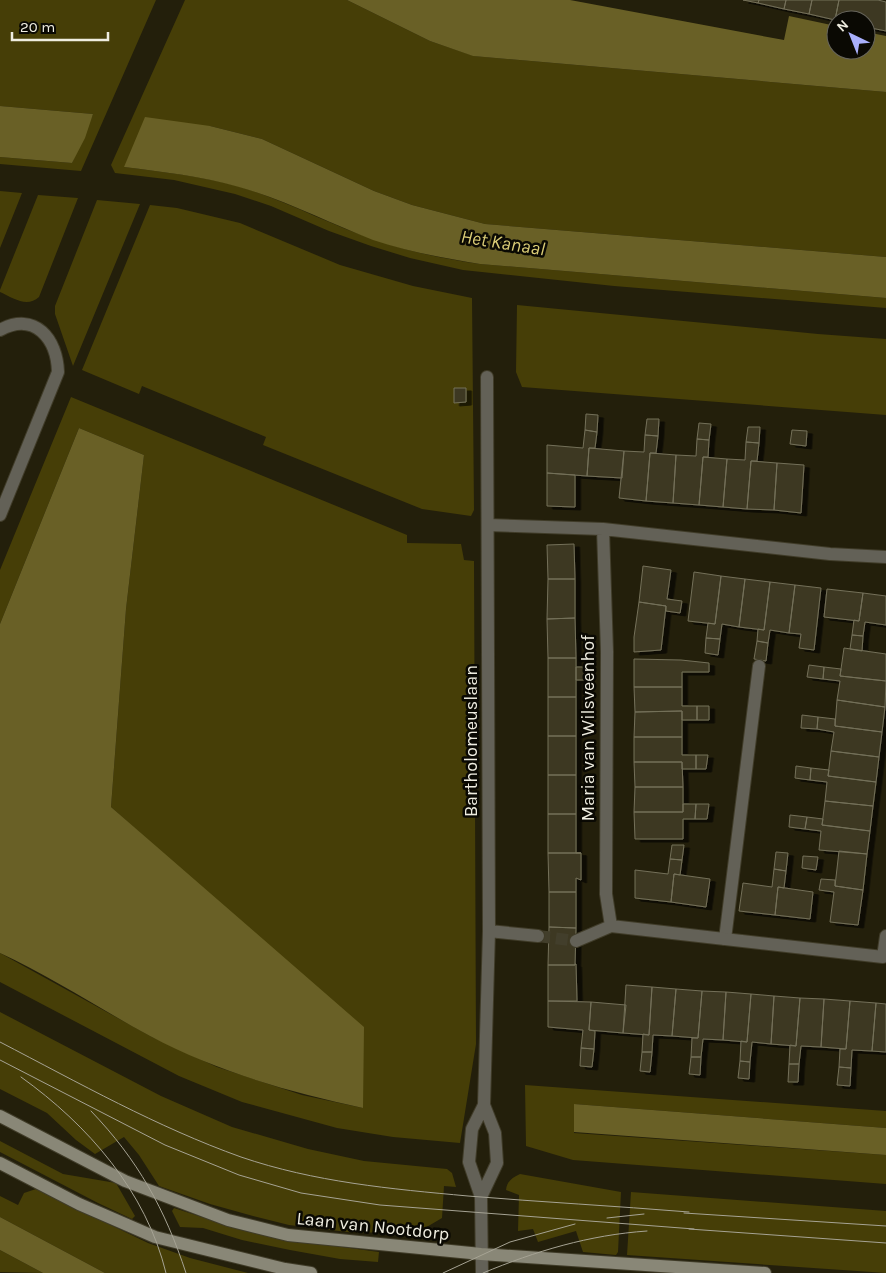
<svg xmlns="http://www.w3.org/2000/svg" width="886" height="1273" viewBox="0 0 886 1273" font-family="Karla,sans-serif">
  <defs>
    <filter id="shadow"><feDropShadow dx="5.5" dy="3" stdDeviation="0" flood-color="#0009"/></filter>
  </defs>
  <rect width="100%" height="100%" fill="#231f0b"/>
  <path fill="#463e07" d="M0,0H156L81,171L0,164V157L72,163L93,114L0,106Z
    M185,0H347L430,41L474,56L886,92V257L485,224L412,205L374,191L262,139L210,126L124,167C163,172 203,176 241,187C287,201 330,225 376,240C410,252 445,259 480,264L886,298V308L614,286L463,270L410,258L371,246L329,231L271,206L235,194L174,180L115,173L111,165Z
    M0,191L22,193L0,248Z
    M38,195L78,198L39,297C27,308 13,298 0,292V290Z
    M97,200L140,204L73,366L55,314V306Z
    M150,205L177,208L240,223L340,265L413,286L472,298L474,510L471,516L422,509L263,445L266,437L142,386L139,394L82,370Z
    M517,305L818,334L886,339V415L522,387L516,372Z
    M71,397L407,535V543L461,544L464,560L474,561L476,1044L460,1143L393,1137L337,1128L242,1102L179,1076L0,982V953L152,1037L217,1067L302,1095L363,1108L219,903L111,807L126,609L144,455L79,428L0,624V570Z
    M0,1012L161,1096L232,1127L308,1149L364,1161L447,1169L452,1173L456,1187L444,1186L442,1218L425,1228L415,1231L356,1233L289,1225L253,1216L210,1204L159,1186L139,1155L124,1137L95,1154L76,1140L47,1113L0,1089Z
    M525,1085L886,1111V1128L574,1104V1133L886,1155V1184L573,1160L526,1146Z
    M0,1141L63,1174L116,1183L135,1216L132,1219L98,1203L0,1152Z
    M520,1174L621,1192L618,1252L616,1255L583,1252L576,1231L538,1242L533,1229L518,1231L519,1195L506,1190C507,1181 512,1178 520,1174Z
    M36,1189L148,1243L190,1258L248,1273H105L0,1217V1196L18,1205L24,1193Z
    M631,1192L886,1211V1273L627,1255Z
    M174,1208L245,1231L284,1239L379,1252L378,1262L340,1259L290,1250L242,1240L203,1228L180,1227L172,1211Z
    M0,1250L43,1273L0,1272Z"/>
  <path fill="#696026" d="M347,0H570L784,40L789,16L836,26V50H866V32L886,36V92L473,56L430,41Z
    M0,106L93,114L85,138L72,163L0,157Z
    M145,117L210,126L262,139L374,191L412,205L485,224L886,257V298L480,264C445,258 408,252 373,240C329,223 285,200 239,187C202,176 163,172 124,167Z
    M79,428L144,455L126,609L111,807L364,1027L363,1108C289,1092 218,1072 150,1036C100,1009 52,977 0,953V624Z
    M574,1104L886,1128V1155L574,1132Z
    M0,1217L105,1273H43L0,1250Z"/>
  <path fill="#3d3924" stroke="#747059" filter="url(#shadow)" d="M743,0H759L758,3Z
    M759,0H786L784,9L758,3Z
    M786,0H812L809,14L784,9Z
    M812,0H839L835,20L809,14Z
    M839,0H878L886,2V31L866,27V20H835Z
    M454,388H466V402L454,403Z
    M586,414L598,415L597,432L585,430Z
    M647,419H659L658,436L645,435Z
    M699,423L711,424L709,440L697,439Z
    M748,427H760L759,443L746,442Z
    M585,430L597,432L595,448H589L587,476L547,473V445L583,448Z
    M792,430L807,431L806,446L790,444Z
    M645,435L658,436L656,453H650L646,501L619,498L624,451L644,452Z
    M697,439L709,440L708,457H703L699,505L673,503L676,455L696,456Z
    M746,442L759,443L757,461H751L747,509L723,507L727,459L745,460Z
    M589,448L624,451L622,478L587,476Z
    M650,453L676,455L673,503L646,501Z
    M703,457L727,459L723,507L699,505Z
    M751,461L777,463L774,510L747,509Z
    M777,463L804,465L801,513L774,510Z
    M547,473L575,475V507L547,506Z
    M574,544L575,579H548L547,545Z
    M643,566L671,570L667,599L682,601L680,613L666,611V606L639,602Z
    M694,572L721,576L715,624L688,621Z
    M721,576L745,579L739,627L722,624L720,639L706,638L708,623L715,624Z
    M548,579H575V618L547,619Z
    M745,579L770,582L764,630L739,627Z
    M770,582L795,585L789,633L770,630L768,643L757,641L758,629L764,630Z
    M795,585L821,588L814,650L799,648L801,634L789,633Z
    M827,589L863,593L859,621L824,617Z
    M863,593L886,596V625L865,622L863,636L852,635L854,620L859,621Z
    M639,602L666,606L661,650L634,652V637Z
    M575,618L576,658H548L547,619Z
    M852,635L863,636L862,651L850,649Z
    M706,638L720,639L718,655L705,653Z
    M757,641L768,643L766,661L754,659Z
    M844,648L886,654V681L840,676Z
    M548,658H576V697H548Z
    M634,659L681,660L709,663V672H682V687H634Z
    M809,665L824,667L823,679L807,677Z
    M576,667H585V680H576Z
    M824,667L841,669L840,676L886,681L885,707L837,700L840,681L823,679Z
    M634,687H682V706H697V720H682V711L635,712Z
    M548,697H576V736H548Z
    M837,700L885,707L882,732L835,726Z
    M697,706H709V720H697Z
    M682,711V737H634L635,712Z
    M802,715L818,717L817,729L801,728Z
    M818,717L835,719V726L882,732L879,757L831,751L834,732L817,729Z
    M548,736H576V775H548Z
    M634,737H682V755H696V769H682V762H634Z
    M831,751L879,757L876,782L828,776Z
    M696,755H708L706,769H696Z
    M634,762H682L683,787H635Z
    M796,766L811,768L810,780L795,778Z
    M811,768L829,770L828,776L876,782L873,806L825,801L827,782L810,780Z
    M548,775H576V814H548Z
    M635,787H683V812H634Z
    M825,801L873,806L870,831L822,825Z
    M683,804H696L695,819H683V839H635L634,812H683Z
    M696,804H709L707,819H695Z
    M548,814H576V853H581H548Z
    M790,815L807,817L805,829L789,827Z
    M807,817L823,819L822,825L870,831L867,854L819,850L821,831L805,829Z
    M672,845H684L682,860L670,859Z
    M839,851L867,854L863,890L835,886Z
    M776,852L788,853L786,871L774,869Z
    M548,853H581V880L576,878V892H549Z
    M803,856L818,857L816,870L802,868Z
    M670,859L682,860L680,875L674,874L671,902L635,898V870L668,874Z
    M774,869L786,871L784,888L778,887L775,915L739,911L743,883L772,887Z
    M674,874L710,879L706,907L671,902Z
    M821,879L835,880V886L863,890L858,925L830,922L834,892L819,890Z
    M778,887L813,892L810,919L775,915Z
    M549,892H576V928L549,927Z
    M549,927L576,928L575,965H548Z
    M575,964H576L577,1001H548V965H575Z
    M626,985L652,987L649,1035L623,1033Z
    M652,987L676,989L672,1036L653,1035L652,1052H642L643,1034L649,1035Z
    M676,989L702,991L698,1038L672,1036Z
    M702,991L726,992L723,1040L703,1039L701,1057H691L692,1038H698Z
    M726,992L751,994L747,1042L723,1040Z
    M751,994L774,996L771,1044L752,1042L750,1062L740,1061L741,1041L747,1042Z
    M774,996L800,998L796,1046L771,1044Z
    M800,998L824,999L821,1047L801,1046L799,1064H789L790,1045L796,1046Z
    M824,999L850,1001L846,1049L821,1047Z
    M548,1001L591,1002L589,1030L595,1031L594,1049L581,1048L583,1030L548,1027Z
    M850,1001L876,1003L872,1051L852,1050L851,1068L839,1067L840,1049H846Z
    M591,1002L626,1005L623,1033L589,1030Z
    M876,1003L886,1004V1052L872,1051Z
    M581,1048L594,1049L592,1067L580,1066Z
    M642,1052H652L650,1072L640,1071Z
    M691,1057H701L700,1075L689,1074Z
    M740,1061L750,1062L749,1079L738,1078Z
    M789,1064H799L798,1082H788Z
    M839,1067L851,1068L850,1086L837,1085Z"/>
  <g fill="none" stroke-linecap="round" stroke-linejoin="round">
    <path stroke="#423e2b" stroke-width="12" stroke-dasharray="12 6" stroke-linecap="butt" d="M538,936L576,941"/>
    <defs>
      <path id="lane" d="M725,939L759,666"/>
      <path id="street" d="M0,330C35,311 57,339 58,372L0,515
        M488,525L603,529L830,554L886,557
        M603,529L607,652L606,894L611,926
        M489,931L538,936
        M576,941L611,926L883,957L886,936
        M481,1197L497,1163L495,1133L484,1105L489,931L487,377
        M482,1273L481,1197L469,1162L472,1129L484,1105"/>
      <path id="secondary" d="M0,1116L125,1181L228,1220L288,1235L481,1254L765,1273
        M0,1163L79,1204L155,1237L285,1269L311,1273"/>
    </defs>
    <use href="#lane" stroke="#403c29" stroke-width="14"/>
    <use href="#street" stroke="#403c29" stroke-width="14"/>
    <use href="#secondary" stroke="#403c29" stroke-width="14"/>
    <use href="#lane" stroke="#636157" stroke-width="12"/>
    <use href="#street" stroke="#636157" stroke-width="12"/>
    <use href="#secondary" stroke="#898777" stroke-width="12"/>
    <path stroke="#a6a394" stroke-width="1" d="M0,1042C79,1083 157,1127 241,1157C314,1182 391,1189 468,1196C541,1202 615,1206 689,1212
      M0,1060L165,1145L239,1175L301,1193L380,1205L694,1229
      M21,1077C88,1125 146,1191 166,1273
      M91,1111C138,1160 165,1209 186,1273
      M684,1213L886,1226
      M607,1218L644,1214
      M689,1229L886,1243
      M443,1273L510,1242L575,1224
      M483,1273C536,1251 589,1235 647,1231"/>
  </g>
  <g text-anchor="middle" stroke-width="5" stroke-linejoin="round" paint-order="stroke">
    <g font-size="18" fill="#efede0" stroke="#0a0903">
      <text transform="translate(588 728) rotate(-90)" y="6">Maria van Wilsveenhof</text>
      <text transform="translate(471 741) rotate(-90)" y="6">Bartholomeuslaan</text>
      <text transform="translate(373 1226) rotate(6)" y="6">Laan van Nootdorp</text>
    </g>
    <g font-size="19" font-style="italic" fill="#dacc76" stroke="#0a0903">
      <text transform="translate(503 242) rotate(9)" y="7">Het Kanaal</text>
    </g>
  </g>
  <g transform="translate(851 35) rotate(317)"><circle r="24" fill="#0a0903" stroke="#66645b"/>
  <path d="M0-4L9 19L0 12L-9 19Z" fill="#a9b0fc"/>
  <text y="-8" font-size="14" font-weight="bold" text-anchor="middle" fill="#efede0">N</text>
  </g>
  <path d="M12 32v8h96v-8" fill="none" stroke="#efede0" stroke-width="2.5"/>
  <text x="20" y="32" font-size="15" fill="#efede0" stroke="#0a0903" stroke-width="4" paint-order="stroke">20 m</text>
</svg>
